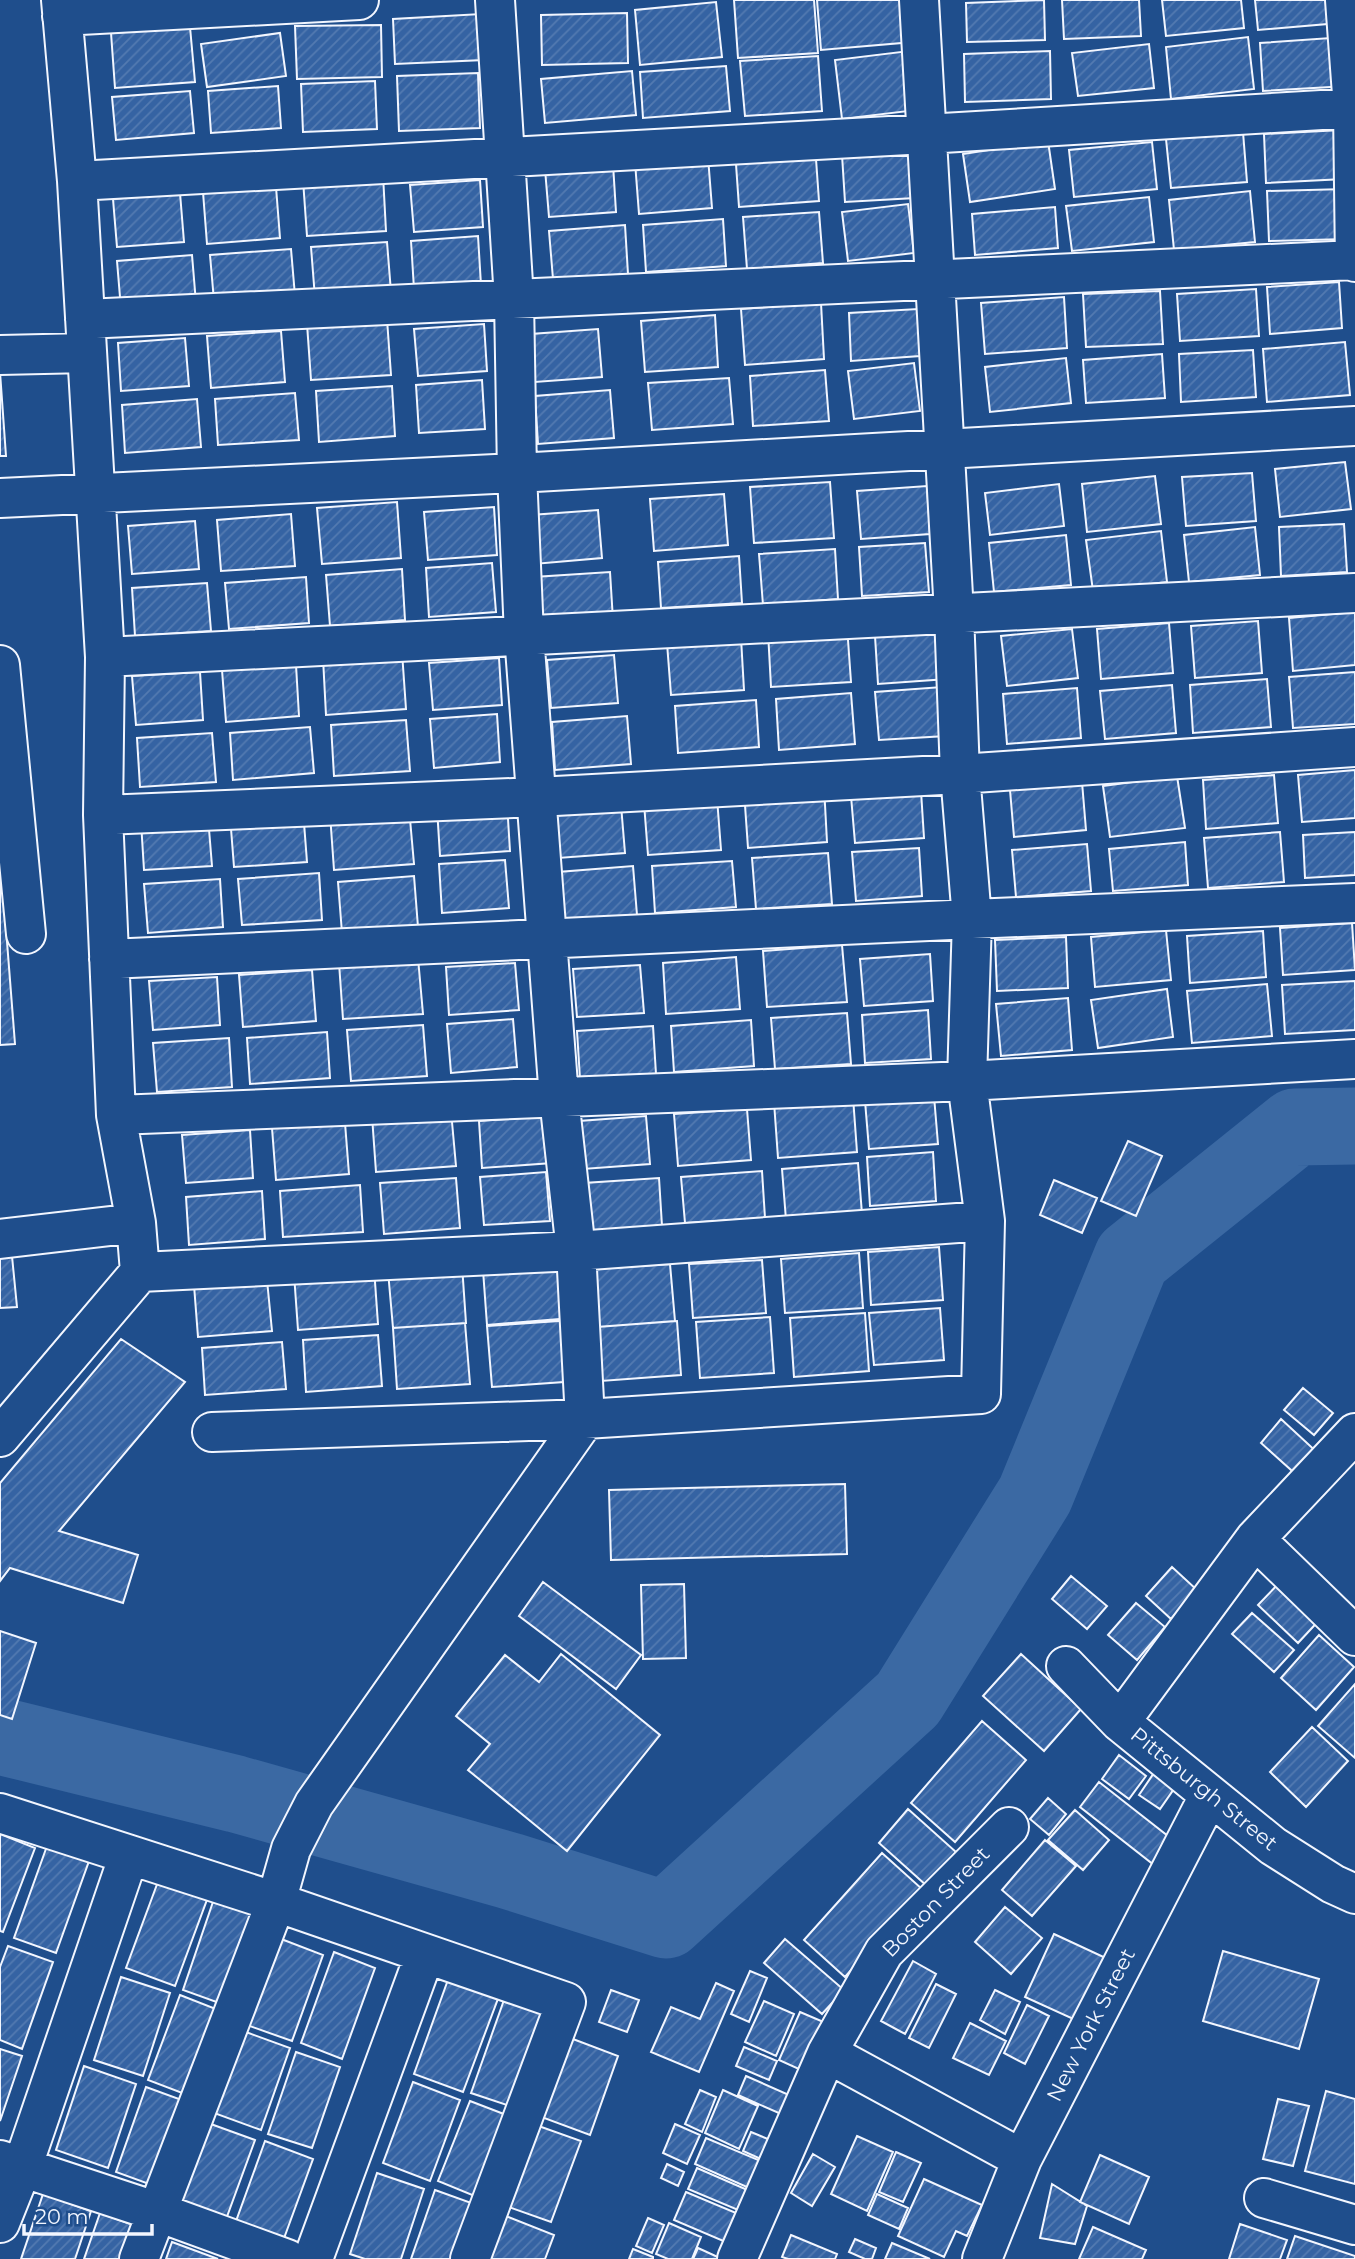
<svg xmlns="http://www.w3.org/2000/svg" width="1355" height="2259" viewBox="0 0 1355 2259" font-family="Montserrat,sans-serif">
  <defs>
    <pattern id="building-hatch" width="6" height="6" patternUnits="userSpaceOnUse" patternTransform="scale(1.75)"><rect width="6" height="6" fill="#3563a3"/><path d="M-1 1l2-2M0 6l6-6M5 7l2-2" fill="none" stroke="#537ab1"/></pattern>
  </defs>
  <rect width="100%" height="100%" fill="#1f4e8c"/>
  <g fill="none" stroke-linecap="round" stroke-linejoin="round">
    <path stroke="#3b69a3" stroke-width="77" d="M0,1736L236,1794L510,1871L666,1920L908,1699L1035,1495L1132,1258L1295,1127L1355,1126"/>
  </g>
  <path fill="url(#building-hatch)" stroke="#f2f6ff" stroke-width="2" d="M734,0H814L818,53L738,58Z
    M817,0H910L913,42L821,50Z
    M1044,0L1045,40L967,42L966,3Z
    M1062,0H1139L1141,36L1064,39Z
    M1162,0H1241L1244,28L1166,36Z
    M1255,0H1337L1339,23L1258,30Z
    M716,2L722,57L640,65L635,10Z
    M627,13L628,63L542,65L541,15Z
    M481,14L484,60L395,64L393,19Z
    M381,25L382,77L297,79L295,26Z
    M190,27L195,82L115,88L111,33Z
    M280,33L286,76L207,87L201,44Z
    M1248,37L1254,89L1171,99L1166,47Z
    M1345,37L1348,86L1263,91L1260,43Z
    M1149,44L1154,88L1078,96L1072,53Z
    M909,51L917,110L842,119L835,60Z
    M1050,51L1051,99L965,102L964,54Z
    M818,56L822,111L745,116L740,61Z
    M726,66L730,111L643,118L640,72Z
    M632,71L636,115L545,123L541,79Z
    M478,73L480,128L399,131L397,76Z
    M375,81L377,129L303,132L301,84Z
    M278,86L281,128L211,133L208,91Z
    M190,91L194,133L116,140L112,97Z
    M1342,130L1344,179L1266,183L1264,134Z
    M1243,132L1247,182L1171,188L1166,139Z
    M1048,141L1055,189L970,202L963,154Z
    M1152,142L1157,189L1074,197L1069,150Z
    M815,145L819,201L739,207L735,150Z
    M912,150L915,198L845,202L842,155Z
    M708,157L712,208L639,214L635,162Z
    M613,164L616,212L549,217L545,169Z
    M383,175L386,231L307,236L303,180Z
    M480,180L483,227L414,232L410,185Z
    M276,187L280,238L207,244L203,192Z
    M1346,189L1348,239L1269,241L1267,191Z
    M1250,191L1255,242L1174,250L1169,200Z
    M180,193L184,242L117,247L113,199Z
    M1149,197L1154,242L1072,251L1066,206Z
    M908,204L914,253L848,261L842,212Z
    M1055,207L1058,248L975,255L972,214Z
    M819,212L823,263L747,269L743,217Z
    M723,219L726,266L646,272L643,225Z
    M625,225L628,274L553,279L549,231Z
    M478,236L481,285L414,289L411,241Z
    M387,242L391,292L315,298L311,247Z
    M291,249L295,296L214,301L210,255Z
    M192,255L196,303L121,309L117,261Z
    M1339,282L1342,328L1270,334L1267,287Z
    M1256,289L1259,336L1180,341L1177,294Z
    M1160,291L1163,344L1086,347L1083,294Z
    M1064,297L1067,348L985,354L981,303Z
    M821,303L824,359L745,365L741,309Z
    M918,309L920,356L851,361L849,313Z
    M715,315L718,367L645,372L641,321Z
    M387,319L391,375L311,380L307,324Z
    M484,324L487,371L418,376L414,329Z
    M598,329L602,377L535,382L531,334Z
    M281,331L285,382L211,388L207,336Z
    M185,338L189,386L121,391L118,343Z
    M1345,342L1350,395L1267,402L1263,349Z
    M1253,350L1256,397L1181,402L1179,354Z
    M1162,354L1165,398L1086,403L1083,360Z
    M1066,358L1071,403L990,412L985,367Z
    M914,363L920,411L854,419L848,371Z
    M825,370L829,421L753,426L750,376Z
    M0,372L6,456H0Z
    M729,378L733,424L652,430L648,383Z
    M482,380L485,429L419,433L416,385Z
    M392,386L395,436L319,442L316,391Z
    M610,390L614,438L538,444L535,396Z
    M295,393L299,440L218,445L215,399Z
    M197,399L201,447L125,453L122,405Z
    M1345,462L1351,509L1280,517L1275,469Z
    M1252,473L1256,521L1186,526L1182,477Z
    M1155,476L1161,524L1087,532L1082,484Z
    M830,482L834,538L754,543L750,487Z
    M1059,484L1064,526L990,535L985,493Z
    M927,486L930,534L861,539L857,491Z
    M724,494L728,545L654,551L650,499Z
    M397,502L401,558L322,564L317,508Z
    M494,507L497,555L428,560L424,512Z
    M598,510L602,558L534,564L531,515Z
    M291,514L295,566L221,571L217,520Z
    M195,521L199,569L132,574L128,526Z
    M1344,524L1347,572L1281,576L1279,527Z
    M1255,527L1260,575L1189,582L1184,535Z
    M1161,531L1167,582L1093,591L1086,540Z
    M1066,535L1071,585L994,592L989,543Z
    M925,543L929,592L862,596L859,547Z
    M835,549L838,599L763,605L759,554Z
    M739,556L742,603L661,608L658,562Z
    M492,563L496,612L429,617L426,568Z
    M402,569L405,620L330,626L326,575Z
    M610,572L613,620L538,626L534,577Z
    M306,577L309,623L229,629L225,583Z
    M207,583L211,631L135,636L132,588Z
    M1355,612V665L1293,671L1289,618Z
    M1258,621L1262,673L1195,678L1191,626Z
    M1169,623L1173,673L1101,679L1097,629Z
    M847,626L851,682L771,687L768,632Z
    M1072,629L1078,678L1007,686L1001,636Z
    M944,631L947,679L878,684L875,636Z
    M741,638L744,690L671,695L667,643Z
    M402,652L406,709L326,715L323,658Z
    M614,655L618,703L551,708L547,660Z
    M499,658L502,705L433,710L429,663Z
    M296,665L299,716L226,722L222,670Z
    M200,672L203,720L136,725L132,676Z
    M1355,672V724L1293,728L1289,677Z
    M1267,679L1271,727L1193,733L1190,685Z
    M1172,685L1176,733L1105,739L1100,691Z
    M942,687L946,736L879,740L875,692Z
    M1077,688L1081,738L1007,744L1003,694Z
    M851,693L855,744L779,750L776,699Z
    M756,700L759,747L678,753L675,706Z
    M497,714L500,762L434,768L430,719Z
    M627,716L631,764L555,770L552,722Z
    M406,720L410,771L334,776L331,725Z
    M310,727L314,773L233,780L230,733Z
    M212,733L216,782L140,787L137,738Z
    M1355,770V818L1302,822L1298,775Z
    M1274,775L1278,823L1206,829L1203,780Z
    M1177,776L1185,828L1110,837L1103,786Z
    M1082,782L1086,830L1014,837L1010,790Z
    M824,786L827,842L748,848L744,791Z
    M921,791L924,838L855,843L851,796Z
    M717,798L721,850L648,855L644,803Z
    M507,803L510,851L440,856L437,808Z
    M621,805L625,853L558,858L554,810Z
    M409,808L414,864L334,870L330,814Z
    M303,810L307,862L234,867L230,816Z
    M208,817L212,866L144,870L141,822Z
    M1280,832L1284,882L1208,888L1204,838Z
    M1355,832V875L1305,878L1303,835Z
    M1185,842L1188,885L1113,891L1109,849Z
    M1087,844L1091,891L1016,897L1012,850Z
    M919,848L922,896L856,901L852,852Z
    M0,852L15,1044L0,1045Z
    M828,853L832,904L756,909L752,858Z
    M505,860L509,908L442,913L439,864Z
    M732,861L736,907L655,913L652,866Z
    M633,866L637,915L562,920L558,872Z
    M319,873L322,920L242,925L238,879Z
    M414,876L418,927L342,933L338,882Z
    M220,879L223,927L148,933L144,884Z
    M1352,923L1355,970L1283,975L1280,928Z
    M1166,930L1171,980L1095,987L1091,937Z
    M1263,931L1266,977L1190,983L1187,936Z
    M1066,937L1068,988L997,991L995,940Z
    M842,945L847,1002L767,1007L763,951Z
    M930,954L933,1001L864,1006L860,959Z
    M736,957L740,1009L666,1014L663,963Z
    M418,958L423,1014L343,1019L339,963Z
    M515,963L519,1010L449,1015L446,967Z
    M640,965L644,1013L577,1017L573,969Z
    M312,970L316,1021L243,1027L239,975Z
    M217,977L220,1025L153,1030L149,981Z
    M1355,981V1030L1285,1034L1282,985Z
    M1267,984L1272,1036L1192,1043L1187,991Z
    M1167,989L1173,1037L1098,1048L1091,1000Z
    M1068,998L1072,1050L1001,1056L996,1004Z
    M928,1010L931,1059L865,1063L862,1015Z
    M847,1013L851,1064L775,1069L771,1018Z
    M513,1019L517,1067L451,1073L447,1024Z
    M751,1020L754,1066L674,1072L671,1026Z
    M423,1025L427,1076L351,1081L347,1030Z
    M653,1026L656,1074L580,1079L577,1031Z
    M327,1032L330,1078L250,1084L247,1038Z
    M229,1038L232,1087L157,1092L153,1043Z
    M934,1096L938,1144L869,1149L865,1101Z
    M853,1097L857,1152L778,1158L774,1102Z
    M747,1109L751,1160L678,1166L674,1114Z
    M451,1111L456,1166L376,1172L372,1116Z
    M548,1116L552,1163L482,1168L479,1121Z
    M646,1116L650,1164L583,1169L579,1121Z
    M345,1123L349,1174L276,1180L272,1128Z
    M250,1130L253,1178L186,1183L182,1135Z
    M1128,1141L1162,1156L1136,1216L1101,1201Z
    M933,1152L936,1201L870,1206L867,1157Z
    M858,1163L862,1214L786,1220L782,1169Z
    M762,1171L765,1218L685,1223L681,1177Z
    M546,1172L550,1221L484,1225L480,1177Z
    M456,1178L460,1228L384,1234L380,1183Z
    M659,1178L662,1226L587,1231L584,1183Z
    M1054,1180L1097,1198L1082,1233L1040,1215Z
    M360,1185L363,1232L283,1237L280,1191Z
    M262,1191L265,1239L189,1245L186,1197Z
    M0,1246H11L17,1307L0,1308Z
    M939,1247L943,1300L871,1305L868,1252Z
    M859,1253L863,1308L785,1313L781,1259Z
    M762,1260L766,1313L693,1318L689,1264Z
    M568,1263L572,1318L487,1325L483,1270Z
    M670,1264L675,1321L597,1327L594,1269Z
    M462,1265L466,1323L393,1328L388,1271Z
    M374,1268L378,1324L298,1330L294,1274Z
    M267,1280L272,1331L198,1337L194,1285Z
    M940,1308L944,1360L874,1365L869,1313Z
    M865,1313L869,1371L794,1377L790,1318Z
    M770,1317L774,1373L700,1378L696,1322Z
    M574,1320L578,1381L492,1387L487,1326Z
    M677,1321L681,1375L601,1381L597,1327Z
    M465,1323L470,1384L397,1389L393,1328Z
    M378,1335L382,1386L306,1392L303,1340Z
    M121,1339L185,1382L59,1531L138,1555L123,1603L10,1568L0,1581V1483Z
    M282,1342L286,1389L205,1395L202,1348Z
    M1303,1388L1333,1413L1314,1435L1284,1410Z
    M1281,1419L1320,1455L1300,1478L1261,1443Z
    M845,1484L847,1554L611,1560L609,1490Z
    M1172,1567L1197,1590L1171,1619L1146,1596Z
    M1071,1576L1107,1606L1087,1629L1052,1599Z
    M1284,1578L1324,1615L1298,1643L1258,1605Z
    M543,1582L641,1655L616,1689L519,1616Z
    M684,1584L686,1658L643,1659L641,1585Z
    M1136,1603L1165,1627L1137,1660L1108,1635Z
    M1252,1613L1294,1650L1274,1672L1232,1634Z
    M0,1631L36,1643L12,1719L0,1715Z
    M1319,1635L1354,1667L1316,1710L1281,1678Z
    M561,1654L660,1735L567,1851L468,1770L490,1744L456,1716L505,1655L539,1682Z
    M1021,1654L1081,1709L1044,1751L983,1696Z
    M1355,1684V1758L1318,1726Z
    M982,1721L1026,1760L955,1842L911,1803Z
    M1312,1727L1348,1761L1306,1807L1270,1772Z
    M1119,1755L1146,1776L1129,1799L1102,1779Z
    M1162,1761L1183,1776L1160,1809L1139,1795Z
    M1099,1782L1173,1840L1154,1865L1080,1807Z
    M1048,1798L1066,1814L1049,1835L1030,1819Z
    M908,1809L956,1852L927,1886L879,1843Z
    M1075,1810L1109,1840L1083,1870L1048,1840Z
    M0,1834L35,1848L3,1932L0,1931Z
    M1045,1840L1076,1866L1032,1916L1002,1890Z
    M47,1846L89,1861L56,1953L14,1938Z
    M882,1853L922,1889L845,1977L804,1940Z
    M159,1879L208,1897L175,1986L126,1968Z
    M215,1896L256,1910L222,2004L183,1990Z
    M1005,1907L1042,1938L1011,1974L975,1942Z
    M1054,1934L1110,1960L1082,2023L1025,1997Z
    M276,1937L323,1955L292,2041L244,2024Z
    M785,1939L844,1990L822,2014L764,1963Z
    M8,1946L53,1962L22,2049L0,2040V1967Z
    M1223,1951L1319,1979L1299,2049L1203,2021Z
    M334,1952L375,1968L342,2059L301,2043Z
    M913,1961L936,1974L905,2034L881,2021Z
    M750,1971L767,1978L749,2022L731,2014Z
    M121,1977L170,1993L143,2076L94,2060Z
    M449,1977L499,1996L463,2092L414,2074Z
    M716,1983L734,1991L699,2072L651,2052L671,2007L700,2019Z
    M936,1984L956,1994L929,2048L909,2038Z
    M611,1990L639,2000L627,2032L599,2022Z
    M995,1990L1020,2002L1005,2034L980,2020Z
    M180,1995L221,2011L190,2096L148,2080Z
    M504,2000L546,2015L513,2107L471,2093Z
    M764,2001L794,2014L776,2056L745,2042Z
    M1027,2005L1049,2016L1025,2064L1004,2053Z
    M800,2012L833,2026L812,2075L779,2060Z
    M970,2023L1006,2041L989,2075L953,2058Z
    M243,2031L290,2048L261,2130L214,2113Z
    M565,2036L618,2056L590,2135L536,2115Z
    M744,2047L777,2061L769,2080L736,2066Z
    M0,2049L22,2056L0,2121Z
    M296,2052L340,2067L312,2148L268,2134Z
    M84,2066L136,2084L108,2168L56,2150Z
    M746,2076L789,2095L781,2114L738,2095Z
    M413,2082L460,2100L430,2181L383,2163Z
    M146,2087L190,2103L160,2188L116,2172Z
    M700,2090L716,2097L702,2132L685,2124Z
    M723,2090L758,2106L739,2149L705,2133Z
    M1326,2091L1355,2099V2184L1305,2171Z
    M1278,2099L1309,2106L1293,2166L1263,2159Z
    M470,2101L509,2116L477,2197L438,2181Z
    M208,2123L255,2140L225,2222L178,2205Z
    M533,2124L581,2141L551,2222L503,2205Z
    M675,2124L700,2135L687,2164L663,2153Z
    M751,2132L780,2144L772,2164L743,2151Z
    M857,2136L893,2152L867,2211L831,2194Z
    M706,2138L770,2165L758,2192L695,2164Z
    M265,2141L313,2159L283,2241L235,2224Z
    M896,2152L921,2163L903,2202L879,2192Z
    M813,2154L835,2167L812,2206L791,2193Z
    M1100,2155L1149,2177L1129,2224L1080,2202Z
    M667,2164L684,2172L678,2186L661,2178Z
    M697,2168L759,2195L750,2215L688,2189Z
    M377,2173L424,2189L401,2259H365L350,2254Z
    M924,2179L982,2205L967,2236L956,2231L944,2257L898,2236Z
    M1052,2184L1087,2206L1075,2244L1040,2238Z
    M435,2190L477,2205L458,2259H411Z
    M686,2192L748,2218L735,2246L674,2220Z
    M43,2194L91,2211L75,2259H21Z
    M877,2194L908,2208L899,2229L868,2215Z
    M100,2213L142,2228L131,2259H84Z
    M498,2213L554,2235L545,2259H481Z
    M648,2218L664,2225L652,2253L636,2246Z
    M669,2223L701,2237L692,2259H668L656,2254Z
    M1240,2224L1287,2240L1280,2259H1229Z
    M1093,2227L1146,2250L1142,2259H1079Z
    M791,2235L837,2254L835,2259H788L782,2257Z
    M1295,2236L1355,2256V2259H1287Z
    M855,2239L876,2248L872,2259H865L849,2252Z
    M172,2242L218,2259H166Z
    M892,2243L930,2259H885Z
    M698,2248L722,2259H693Z
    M633,2249L653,2257V2259H629Z"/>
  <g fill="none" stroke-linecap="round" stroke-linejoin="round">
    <defs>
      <path id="minor" d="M1345,0L1353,108L1355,262
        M62,16L359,0
        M77,181L926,134L1355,108
        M85,319L1355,260
        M0,355L87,353
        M0,498L517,473L1355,426
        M105,657L1355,593
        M0,665L26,934
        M103,815L537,797L960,774L1355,747
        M109,959L972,919L1355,903
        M116,1115L967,1081L1355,1059
        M0,1239L136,1223
        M140,1272L576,1251L985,1221
        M212,1432L585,1419L981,1394L985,1221L967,1081L972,919L960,774L954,613L919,0
        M0,1437L140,1272L136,1223L116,1115L103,815L105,657L77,181L61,0
        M1255,1539L1355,1636
        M1066,1666L1120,1722L1273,1846L1333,1884L1355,1894
        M1120,1722L1255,1539L1355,1433
        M0,1813L276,1902L566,2002L470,2259
        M827,2053L1022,2159
        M0,2160L155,2211L287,2259
        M1264,2198L1355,2225
        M0,2223L22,2168L129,1855
        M139,2259L276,1902L291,1849L314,1804L585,1419L576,1251L559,1098L524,635L517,473L514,299L495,0
        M313,2259L425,1954
        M737,2259L827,2053L884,1952L1009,1827
        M982,2259L1022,2159L1209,1796"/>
    </defs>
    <use href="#minor" stroke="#f2f6ff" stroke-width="42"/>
    <use href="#minor" stroke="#1f4e8c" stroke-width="38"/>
  </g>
  <g text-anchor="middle" stroke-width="5" stroke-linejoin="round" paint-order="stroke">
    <g font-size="21" fill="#f2f6ff" stroke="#1f4e8c">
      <text transform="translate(1204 1789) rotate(39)" y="7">Pittsburgh Street</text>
      <text transform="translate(936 1902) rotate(-46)" y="7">Boston Street</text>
      <text transform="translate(1091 2025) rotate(-63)" y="7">New York Street</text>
    </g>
  </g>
  <path d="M24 2224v10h128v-10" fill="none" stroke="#f2f6ff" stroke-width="3.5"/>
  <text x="35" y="2224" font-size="21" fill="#f2f6ff" stroke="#1f4e8c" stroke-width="5" paint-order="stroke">20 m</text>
</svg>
